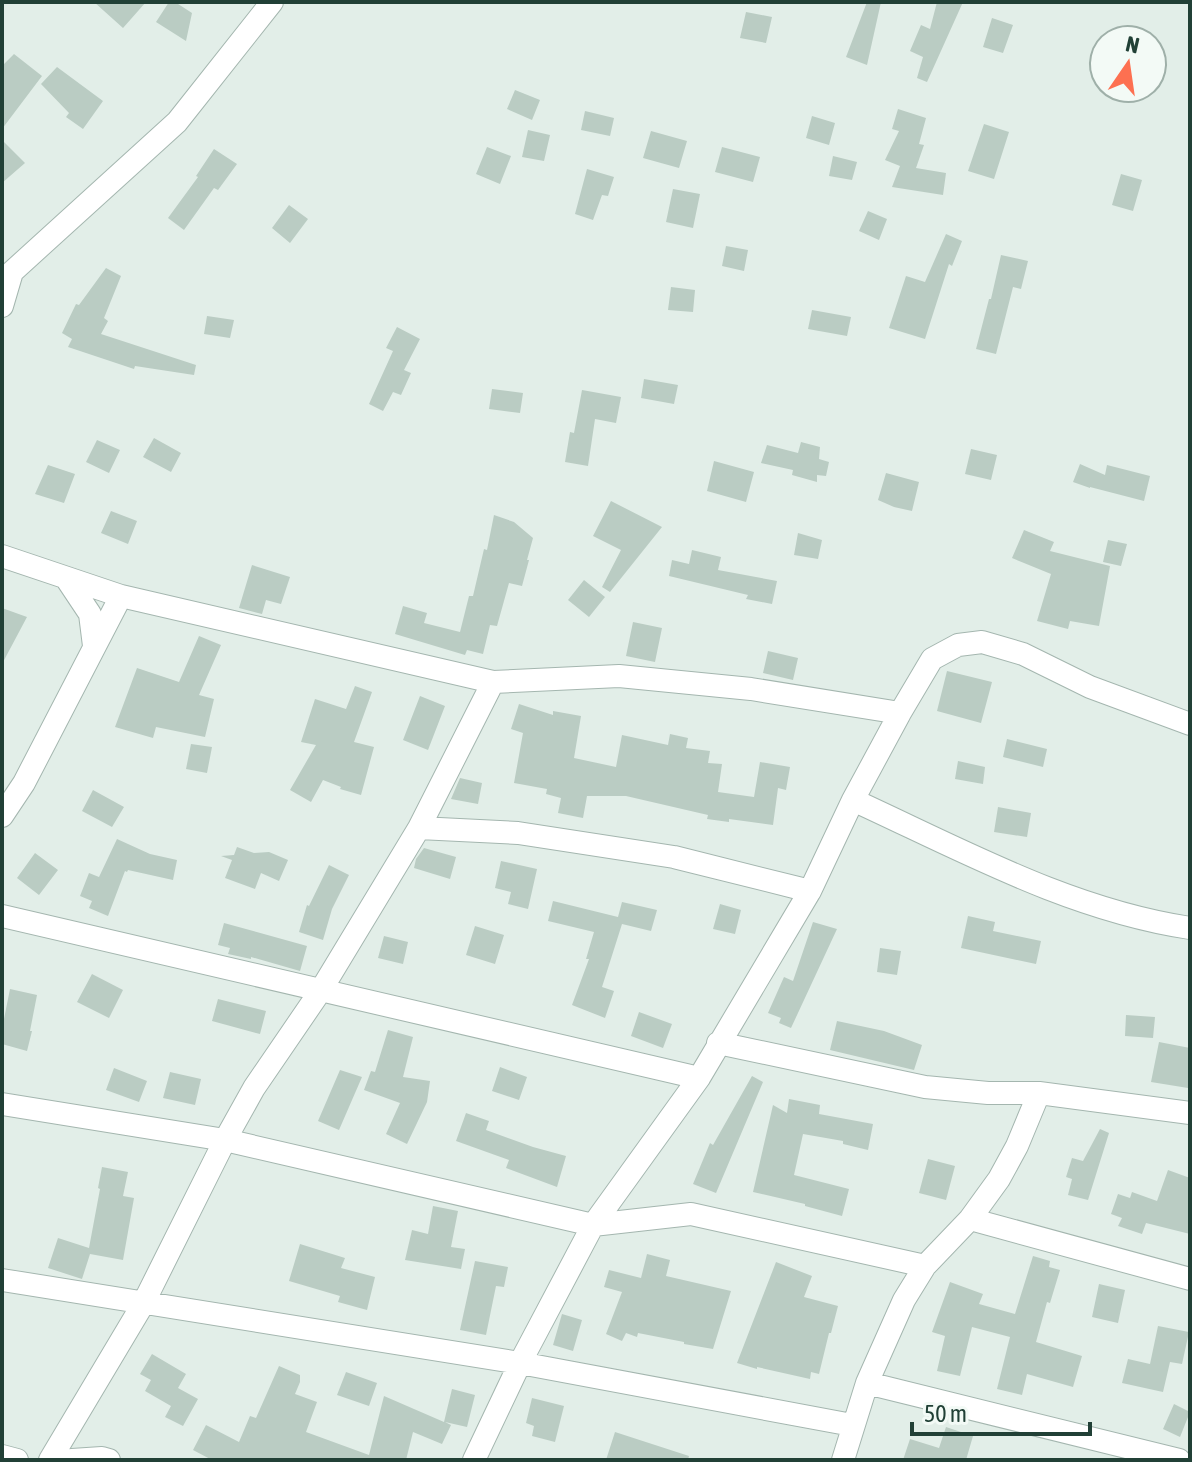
<svg xmlns="http://www.w3.org/2000/svg" width="1192" height="1462" viewBox="0 0 1192 1462" font-family="'Asap Condensed',sans-serif">
  <rect width="100%" height="100%" fill="#e2eee8"/>
  <path fill="#baccc3" d="M94,2H146L123,28Z
    M169,2H175L192,13L186,41L156,22Z
    M867,2H881L867,65L846,57Z
    M937,2H963L927,82L917,78L923,57L910,51L921,25L930,29Z
    M746,12L772,17L766,43L740,38Z
    M992,18L1013,25L1003,53L983,47Z
    M14,54L42,76L2,129V66Z
    M57,67L103,101L83,129L66,117L69,113L41,84Z
    M515,90L540,100L532,120L507,109Z
    M898,109L926,118L919,144L924,145L916,168L946,173L943,195L892,187L900,166L885,160L899,131L892,129Z
    M585,111L614,118L610,136L581,130Z
    M812,116L835,123L829,145L806,138Z
    M984,124L1009,132L994,179L968,171Z
    M528,130L550,135L544,161L522,157Z
    M651,131L687,141L679,168L643,158Z
    M2,140L25,163L2,183Z
    M487,147L511,156L500,184L476,174Z
    M722,147L760,157L753,182L715,172Z
    M214,149L237,164L218,190L214,188L184,230L168,218L198,177L196,176Z
    M833,156L857,162L852,180L829,176Z
    M587,169L614,177L608,196L602,195L593,220L575,214Z
    M1121,174L1142,180L1133,211L1112,205Z
    M673,189L700,194L693,228L666,222Z
    M289,205L308,219L290,243L272,228Z
    M868,211L887,219L879,240L859,231Z
    M946,234L962,241L952,266L949,264L925,339L889,328L906,276L925,282Z
    M726,246L748,250L744,271L722,266Z
    M1001,255L1028,261L1021,289L1013,287L996,354L976,349L989,299H991Z
    M106,268L121,276L104,318L108,321L101,334L196,365L194,375L135,366L134,369L68,347L72,339L62,333L76,304L79,305Z
    M671,287L695,290L693,312L668,310Z
    M812,310L851,317L847,336L808,329Z
    M207,316L234,320L230,338L204,334Z
    M397,327L420,339L404,370L411,373L401,395L393,392L383,411L369,404L393,351L386,348Z
    M644,379L678,385L674,404L641,398Z
    M492,389L523,393L520,413L489,409Z
    M582,390L621,397L616,423L595,419L588,466L565,462L570,432L574,433Z
    M154,438L181,453L171,472L143,457Z
    M97,440L120,450L109,473L86,462Z
    M801,442L820,447L819,459L829,462L826,476L817,475V482L792,475L793,470L761,463L767,445L798,453Z
    M971,449L997,455L991,480L965,474Z
    M714,461L754,472L746,502L707,491Z
    M1080,464L1105,475L1107,465L1150,476L1144,501L1090,487V488L1073,482Z
    M48,465L75,474L64,503L35,494Z
    M886,473L919,482L912,511L894,507L878,500Z
    M611,501L662,527L610,592L602,587L621,550L593,536Z
    M111,511L137,521L128,544L101,533Z
    M494,515L514,522L533,538L527,560H529L522,586L509,583L497,626L490,625L483,654L467,650L465,655L395,634L403,606L427,613L424,623L460,632L469,596H473L484,549L487,550Z
    M1024,530L1054,542L1050,551L1110,566L1099,626L1070,621L1068,629L1037,621L1051,574L1012,558Z
    M798,533L822,540L818,559L794,555Z
    M1108,540L1127,544L1121,566L1103,562Z
    M692,550L721,557L718,570L777,581L772,604L746,599L748,595L669,576L672,560L689,564Z
    M252,565L290,577L281,604L266,600L262,614L239,608Z
    M584,580L605,597L589,617L568,600Z
    M2,608L27,617L2,664Z
    M633,622L662,628L655,662L626,656Z
    M199,636L221,645L199,695L214,699L205,737L156,727L153,738L115,727L137,668L179,682Z
    M768,651L798,658L793,680L763,673Z
    M947,671L992,682L981,723L937,711Z
    M355,686L372,692L354,742L374,747L361,795L340,789L341,787L323,780L311,802L290,790L316,745L301,742L315,699L346,709Z
    M420,696L445,706L428,750L403,740Z
    M519,704L553,715V711L581,716L574,758L616,767L622,735L668,745L670,734L688,738L686,748L710,751L708,763L722,764L718,792L754,797L760,762L790,767L786,790L778,788L773,825L729,819V822L707,819L708,815L626,796H587L583,818L558,813L561,798L546,794L547,789L514,783L523,733L511,729Z
    M1007,739L1047,749L1043,767L1003,757Z
    M191,744L212,747L207,773L186,769Z
    M958,761L985,767L983,784L955,779Z
    M460,778L482,783L478,804L451,799Z
    M93,790L124,807L112,827L82,811Z
    M998,807L1031,813L1027,837L994,832Z
    M117,839L150,854L177,860L173,880L128,870L127,872L125,871L108,916L89,908L92,901L80,896L89,873L99,877Z
    M237,847L254,853L269,852L288,860L279,881L261,873L255,889L225,878L232,860L221,856L234,855Z
    M424,848L456,857L450,879L414,868L416,859Z
    M35,853L58,870L39,895L17,878Z
    M501,861L537,869L528,909L508,904L511,892L495,888Z
    M329,865L349,875L332,909L323,940L299,932L307,905L309,906Z
    M553,901L618,917L622,902L657,910L651,931L622,924L602,987L614,991L605,1018L572,1005L589,959H586L594,932L548,921Z
    M720,904L741,910L735,934L713,929Z
    M968,916L995,922L993,931L1041,941L1036,964L961,948Z
    M813,922L837,929L791,1028L779,1023L781,1018L768,1013L784,977L793,981Z
    M224,923L307,946L300,971L251,957V959L228,954L230,948L218,945Z
    M475,926L504,935L495,964L466,955Z
    M384,936L408,942L403,964L378,958Z
    M880,948L901,951L897,975L877,972Z
    M92,974L123,990L109,1018L77,1002Z
    M10,989L37,995L30,1031H32L27,1051L2,1044V1029Z
    M218,999L266,1011L260,1034L212,1021Z
    M639,1012L672,1024L663,1048L631,1036Z
    M1126,1015L1155,1017L1153,1038L1125,1036Z
    M837,1021L884,1031L922,1045L914,1070L830,1050Z
    M388,1030L413,1037L403,1077L430,1081L427,1102L407,1144L386,1134L400,1103L364,1090L371,1071L375,1072Z
    M1159,1042L1190,1048L1188,1088L1151,1082Z
    M500,1067L527,1077L519,1100L492,1091Z
    M114,1068L147,1081L139,1102L106,1090Z
    M340,1070L362,1077L339,1130L318,1121Z
    M170,1072L201,1079L195,1105L163,1098Z
    M752,1076L763,1082L716,1193L693,1184L710,1143L713,1145Z
    M789,1099L820,1105L819,1114L873,1124L868,1150L843,1144V1141L803,1134L794,1175L849,1189L842,1216L805,1206V1204L753,1192L773,1105L787,1113Z
    M466,1113L489,1121L486,1130L533,1147L566,1156L557,1187L506,1168L509,1160L456,1141Z
    M1100,1129L1109,1133L1088,1200L1068,1195L1072,1179L1066,1177L1072,1158L1083,1161Z
    M928,1159L955,1166L946,1200L919,1193Z
    M102,1167L128,1172L123,1196L134,1198L123,1260L90,1254L82,1279L48,1268L58,1238L89,1248L100,1189L98,1188Z
    M1168,1170L1190,1178V1234L1146,1223L1142,1234L1118,1226L1122,1218L1111,1214L1118,1194L1130,1198L1132,1192L1157,1201Z
    M433,1206L458,1211L451,1247L465,1249L461,1269L405,1260L412,1230L428,1234Z
    M300,1244L345,1258L341,1268L375,1277L367,1310L338,1302L340,1296L289,1281Z
    M647,1254L670,1260L666,1276L731,1291L713,1349L684,1344V1342L638,1333L637,1337L626,1333L622,1341L606,1334L622,1292L604,1287L609,1270L641,1278Z
    M1033,1256L1050,1261L1049,1267L1060,1270L1050,1303L1047,1302L1036,1342L1082,1356L1073,1387L1027,1374L1022,1395L997,1389L1010,1337L972,1327L960,1376L937,1371L945,1336L932,1332L950,1282L983,1294L979,1304L1015,1314Z
    M475,1261L508,1267L504,1287L496,1286L486,1335L460,1330Z
    M776,1262L812,1276L804,1297L838,1306L831,1333H829L819,1374L811,1372L810,1379L757,1367V1369L737,1363Z
    M1099,1284L1125,1290L1118,1323L1092,1317Z
    M562,1314L582,1320L573,1351L553,1345Z
    M1158,1326L1189,1332L1182,1364L1170,1362L1163,1392L1122,1383L1128,1359L1150,1364Z
    M152,1354L186,1374L178,1388L198,1399L183,1426L165,1417L171,1406L145,1391L151,1380L140,1374Z
    M279,1366L300,1375V1382L295,1394L317,1402L306,1432L369,1455L384,1396L444,1422L452,1389L475,1395L467,1427L445,1422L451,1425L442,1444L413,1432L406,1460H212L193,1450L206,1425L239,1442L250,1416L256,1418Z
    M346,1372L377,1383L369,1406L337,1395Z
    M532,1398L564,1406L555,1442L532,1436L534,1426L526,1423Z
    M1174,1404L1190,1412L1180,1437L1163,1429Z
    M946,1427L973,1436L966,1460H903L910,1439L939,1448Z
    M615,1432L689,1456L688,1460H606Z"/>
  <g fill="none" stroke-linecap="round" stroke-linejoin="round">
    <defs>
      <path id="minor" d="M2,281L177,122L272,2
        M2,306L12,272
        M2,556L121,596L493,682L619,676L751,689L900,713
        M66,578L90,614L94,646
        M853,800C962,850 1070,910 1190,928
        M2,816L24,783L121,596
        M419,828L518,833L674,857L810,891
        M2,916L699,1078
        M718,1043L925,1087L988,1093H1039L1190,1113
        M2,1104L225,1140L593,1225L691,1214L925,1266
        M970,1219L1190,1279
        M2,1280L520,1363L852,1425
        M867,1383L1179,1460
        M2,1456L17,1460
        M50,1460L143,1304L225,1140L254,1088L321,990L419,828L493,682
        M72,1460L102,1458L109,1460
        M474,1460L520,1363L593,1225L699,1078L810,891L853,800L900,713L932,659L958,645L982,642L1023,654L1090,687L1190,724
        M843,1460L867,1383L904,1300L925,1266L970,1219L999,1179L1017,1146L1039,1093"/>
    </defs>
    <use href="#minor" stroke="#a4b6af" stroke-width="24"/>
    <use href="#minor" stroke="#fff" stroke-width="22"/>
  </g>
  <rect width="1192" height="1462" fill="none" stroke="#214036" stroke-width="8"/>
  <g transform="translate(1128 64) rotate(13)"><circle r="38" fill="#f3faf6" stroke="#9fb0a9" stroke-width="2"/>
  <path d="M0-6L14 30L0 20L-14 30Z" fill="#fd7051"/>
  <text y="-12" font-size="22" font-weight="bold" text-anchor="middle" fill="#214036">N</text>
  </g>
  <path d="M912 1422v12h178v-12" fill="none" stroke="#214036" stroke-width="4"/>
  <text x="924" y="1422" font-size="24" fill="#214036" stroke="#f3faf6" stroke-width="6" paint-order="stroke">50 m</text>
</svg>
